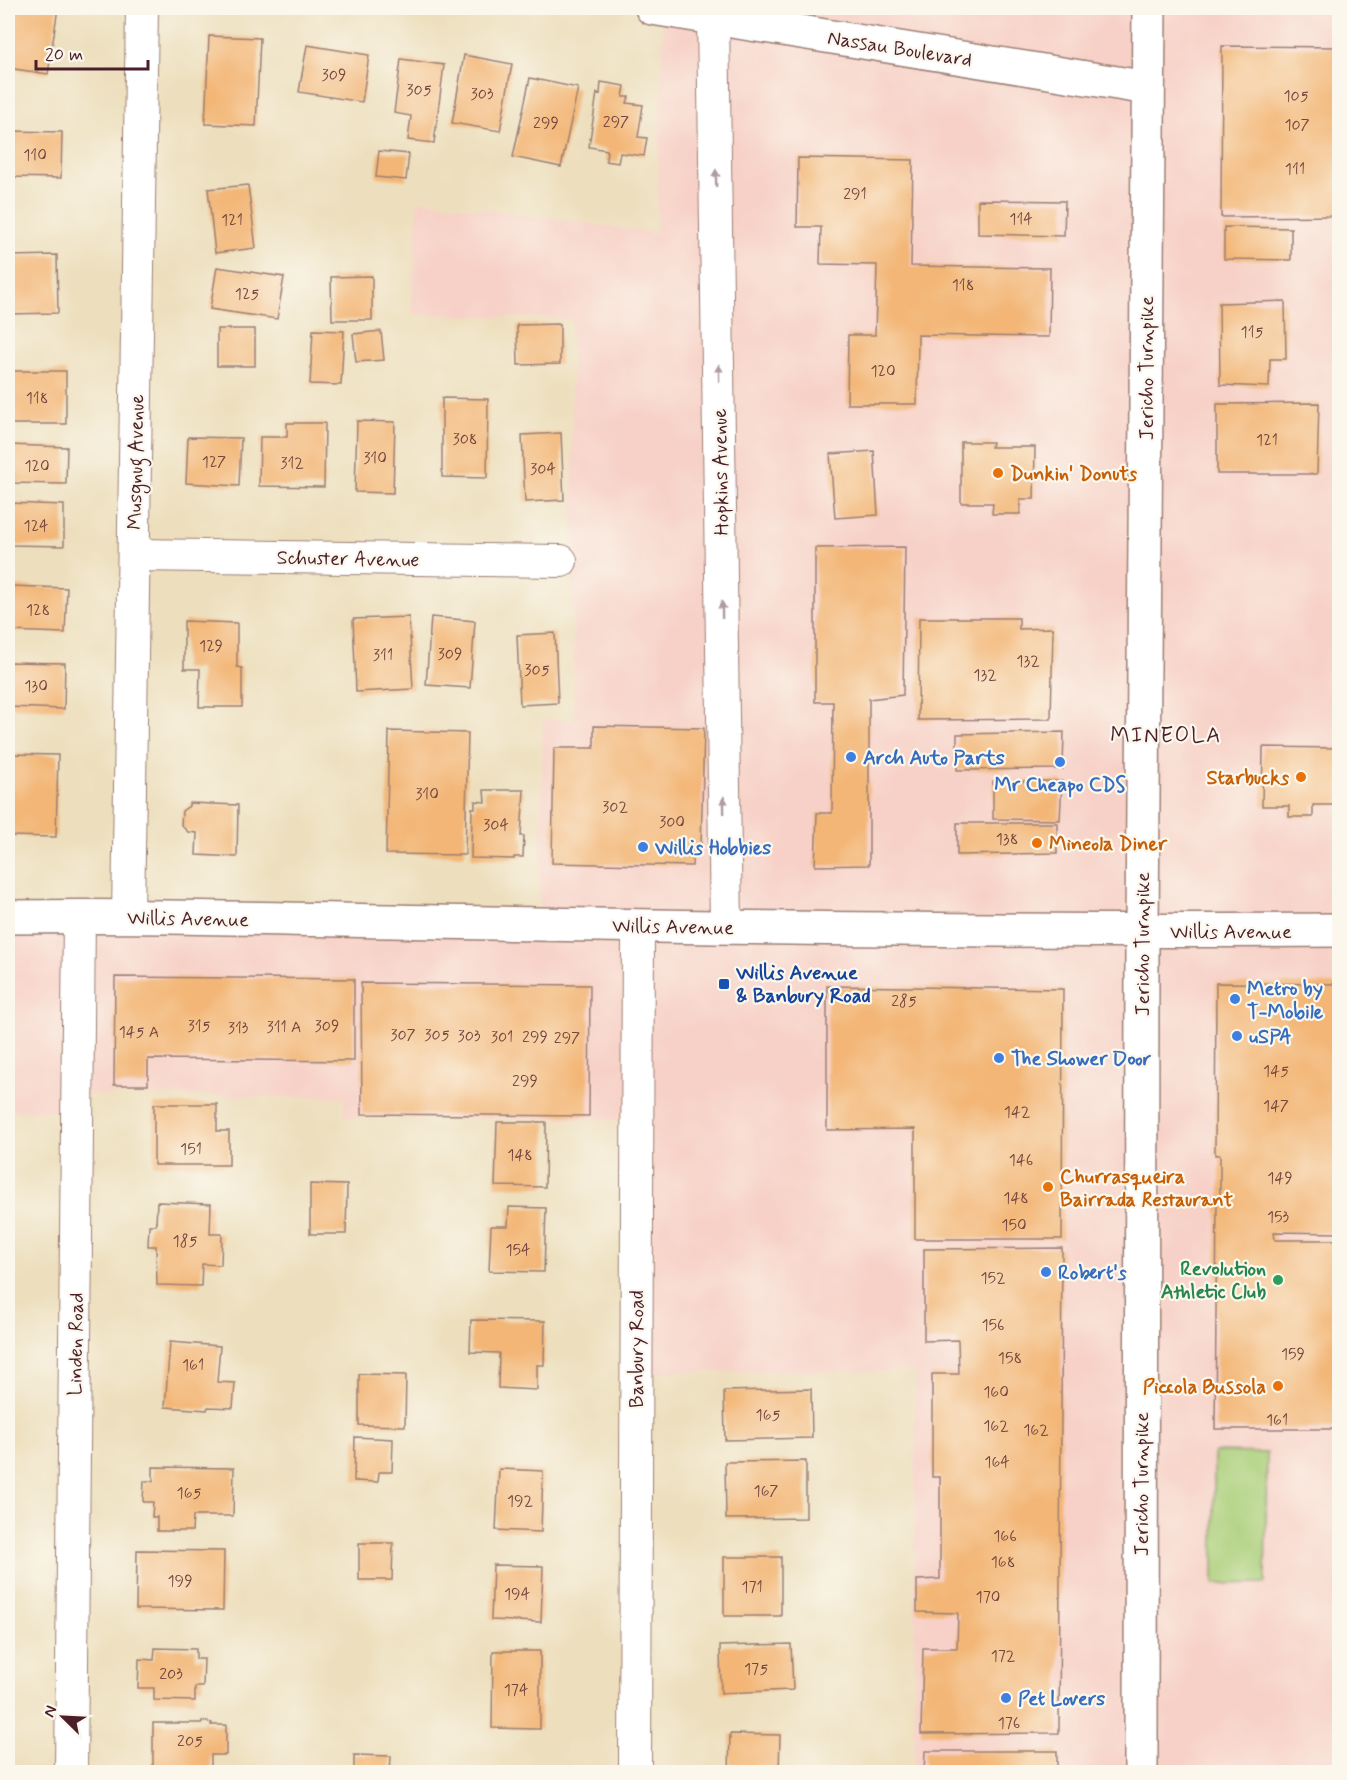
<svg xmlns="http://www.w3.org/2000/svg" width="1347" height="1780" viewBox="0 0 1347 1780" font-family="Mynerve,sans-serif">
  <rect width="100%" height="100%" fill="#fbf7ec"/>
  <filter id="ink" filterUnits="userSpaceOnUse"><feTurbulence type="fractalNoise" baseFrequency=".0167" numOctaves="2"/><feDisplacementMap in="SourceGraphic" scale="12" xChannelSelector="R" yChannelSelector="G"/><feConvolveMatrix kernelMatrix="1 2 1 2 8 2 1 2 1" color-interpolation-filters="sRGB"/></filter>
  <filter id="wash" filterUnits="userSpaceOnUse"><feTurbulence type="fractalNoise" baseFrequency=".008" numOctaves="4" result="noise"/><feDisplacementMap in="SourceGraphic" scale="24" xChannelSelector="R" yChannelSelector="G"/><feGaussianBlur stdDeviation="1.35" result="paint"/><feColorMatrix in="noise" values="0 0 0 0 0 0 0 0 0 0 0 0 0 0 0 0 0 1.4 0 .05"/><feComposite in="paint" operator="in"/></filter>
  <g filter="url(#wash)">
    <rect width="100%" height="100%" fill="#eddfbd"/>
    <path fill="#f7d1c7" d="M791,8H1339V1772H914L915,1371L636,1372L637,1120L344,1117V1097L78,1095L77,1111H8V917L539,923L543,720H574L571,319L411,314L418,200L656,233L664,9L788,28Z"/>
    <path fill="#aacf79" stroke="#7a7752" stroke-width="1.5" d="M1214,1452L1267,1453L1265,1583L1214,1584Z"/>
    <g id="blocks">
      <path fill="#f3b676" d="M11,8H58L48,74L8,68V32Z
        M209,36L260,38L256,126L205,124Z
        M307,45L369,55L362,102L299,92Z
        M1222,46L1340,47V216L1221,217Z
        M464,55L512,64L500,131L452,123Z
        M401,59L444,65L434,143L408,140L411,116L394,113Z
        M530,78L578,88L561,167L513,157Z
        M601,82L625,86L623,97H629L627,103L643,105L638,137L647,138L644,156L620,153L618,163L606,161L607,150L589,147L597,93L600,94Z
        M8,131L62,132L61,178L8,177Z
        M379,151L409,154L406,180L376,177Z
        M798,158L913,160L911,266L1050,268L1049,337L918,335L917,404H847L848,335H875L877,265L820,264L821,227H797Z
        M248,185L256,248L215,253L208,189Z
        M978,200L1065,201L1064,236L978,234Z
        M1224,227L1291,228V260L1224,259Z
        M57,255L58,313L8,314V256Z
        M217,267L284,277L277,319L210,309Z
        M372,276V320H332L331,277Z
        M1285,301L1286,359H1270L1269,387L1220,385L1219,303Z
        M560,324V364L518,365L517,325Z
        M217,329H255V366H217Z
        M313,330L344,331L341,385L310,384Z
        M381,331L384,360L356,362L353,334Z
        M8,371H66V424H8Z
        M442,398L488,399L487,478L442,477Z
        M1319,403L1317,474H1217V404Z
        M357,421L395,422L393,493L355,492Z
        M287,423H325L324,487L259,486L260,437H287Z
        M561,433L564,500L525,502L522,435Z
        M188,437L241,438L239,486L186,483Z
        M961,442H992L991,447H1035L1034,499H1020V514H992L993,503H961Z
        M8,445L67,447L66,484L8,483Z
        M874,451L878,515L835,518L830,454Z
        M8,503L64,505V546L8,545Z
        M905,547L903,695L869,699V865L815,866L817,813H832L833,702H815V548Z
        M10,586L67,588L65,633L8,631Z
        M409,617L413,689L356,692L353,619Z
        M431,617L475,621L470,688L426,685Z
        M919,618H1019V629L1053,628L1051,719L918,720Z
        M184,621L237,623V667L242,668V707H199L200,669H184Z
        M555,633L558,703L520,705L517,635Z
        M8,662L65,663L64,709L8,707Z
        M594,726L704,728L701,847H693L692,866L552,863L554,748H594Z
        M389,731L468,733L465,855L386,854Z
        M1064,732L1063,769L957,770V734Z
        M1263,747L1340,748V805H1313V817H1289V806H1262Z
        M8,754L58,755L56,837L8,836Z
        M993,781H1062L1060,820L993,819Z
        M484,790H524L521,836H524L523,857H514V859L471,858L472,808H475V801L485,802Z
        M189,803L238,805L237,857L196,855L197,833L188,832L181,825L182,811L189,806Z
        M957,823H1057V853L957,855Z
        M115,977L354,979V1061L148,1059V1085H114Z
        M361,983L590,985L589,1116L362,1114Z
        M1216,983L1340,984V1054H1337L1336,1122H1340V1233L1274,1232L1275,1240H1340V1429H1215L1217,1198H1220V1155H1215Z
        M827,986L1063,989L1062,1239H915V1129L827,1130Z
        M154,1104H217V1131H229V1165H154Z
        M497,1122H546L545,1187L495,1186Z
        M310,1184L347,1185L346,1234H310Z
        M157,1202L211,1204L210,1234H222L221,1265L202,1264L201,1286L157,1285L156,1246H148L149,1225H156Z
        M509,1207L546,1208L544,1272L489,1271L491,1226H508Z
        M1062,1248L1059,1733L921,1734L923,1648H957L958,1613L917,1612V1580L940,1579V1477H932V1374H959L958,1340L924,1341V1249Z
        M471,1320L545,1321L544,1365H537V1390L498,1388L499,1353L470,1352Z
        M170,1342L220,1346L217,1382L235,1383L233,1408L208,1407L207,1410L165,1407Z
        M359,1374L406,1375L405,1426L359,1425Z
        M811,1389L812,1438L725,1440L724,1391Z
        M355,1437L393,1439L392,1472H379L378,1482L354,1481Z
        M806,1461V1518L726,1519L725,1462Z
        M153,1467L234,1468L233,1516H193L192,1531H157V1517H152L153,1502H143L144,1481H153Z
        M499,1469L543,1471L541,1532L496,1530Z
        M359,1543H393L392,1580H359Z
        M137,1550L224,1551L223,1610L136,1609Z
        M724,1557H781V1616H724Z
        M493,1565L543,1566L541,1622L491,1620Z
        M791,1644L793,1690L721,1693L720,1646Z
        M155,1648L196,1649V1659H204L203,1687H195V1701L154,1700V1688H138L139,1659L154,1660Z
        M493,1651H540V1729L492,1728Z
        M202,1721L212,1723L211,1725H226V1755H211V1772H153V1723H202Z
        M730,1734L780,1735L779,1772H729Z
        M925,1751H1057V1772H924Z
        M354,1755L391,1756L390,1772H354Z"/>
    </g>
  </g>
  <g filter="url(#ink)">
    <use href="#blocks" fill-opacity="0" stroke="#9c7f74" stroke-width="1.5"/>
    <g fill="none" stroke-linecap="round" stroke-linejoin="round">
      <defs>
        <path id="minor" d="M713,17L726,927
          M134,555L561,561
          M128,917L142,8
          M71,1772L79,916
          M635,1772L638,926"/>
        <path id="tertiary" d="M652,8L1148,88"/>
        <path id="secondary" d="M8,917C184,915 360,921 536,924C804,929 1072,932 1340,930"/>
        <path id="primary" d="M1141,1772L1142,931L1149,8"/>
      </defs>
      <use href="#minor" stroke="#9c7f74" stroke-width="34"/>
      <use href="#tertiary" stroke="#9c7f74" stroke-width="36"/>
      <use href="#secondary" stroke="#9c7f74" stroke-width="36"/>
      <use href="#primary" stroke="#9c7f74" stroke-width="36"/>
      <use href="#minor" stroke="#fff" stroke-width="32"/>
      <use href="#tertiary" stroke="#fff" stroke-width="33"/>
      <use href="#secondary" stroke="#fff" stroke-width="33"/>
      <use href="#primary" stroke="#fff" stroke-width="33"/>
    </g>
    <defs><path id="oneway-solid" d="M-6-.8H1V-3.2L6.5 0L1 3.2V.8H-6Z" transform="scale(1.5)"/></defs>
    <g fill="#ae9aa0">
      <use href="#oneway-solid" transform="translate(716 178) rotate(-91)"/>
      <use href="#oneway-solid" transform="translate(719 373) rotate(-91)"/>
      <use href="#oneway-solid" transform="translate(722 610) rotate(-91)"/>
      <use href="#oneway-solid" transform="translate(724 805) rotate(-91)"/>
    </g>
  </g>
  <g fill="#e8710a" stroke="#fbf7ec" stroke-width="2">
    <circle cx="998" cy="473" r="6"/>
    <circle cx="1301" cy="777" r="6"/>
    <circle cx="1037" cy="843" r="6"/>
    <circle cx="1048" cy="1187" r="6"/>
    <circle cx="1278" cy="1386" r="6"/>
  </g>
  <g fill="#3f7fe0" stroke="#fbf7ec" stroke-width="2">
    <circle cx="851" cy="757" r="6"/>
    <circle cx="1060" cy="762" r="6"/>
    <circle cx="643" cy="847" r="6"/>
    <circle cx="1235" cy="999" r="6"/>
    <circle cx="1237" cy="1036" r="6"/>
    <circle cx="999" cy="1058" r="6"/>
    <circle cx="1046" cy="1272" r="6"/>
    <circle cx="1006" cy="1698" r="6"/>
  </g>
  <rect fill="#1a4fb4" stroke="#fbf7ec" stroke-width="2" x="718" y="978" width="12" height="12" rx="3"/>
  <circle fill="#2e9e5b" stroke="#fbf7ec" stroke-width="2" cx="1278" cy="1280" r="6"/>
  <g text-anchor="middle" stroke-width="4.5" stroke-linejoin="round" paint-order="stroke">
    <g font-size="16" fill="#74453e">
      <text x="334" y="80">309</text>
      <text x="419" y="95">305</text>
      <text x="482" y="99">303</text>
      <text x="1296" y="101">105</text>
      <text x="616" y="127">297</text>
      <text x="546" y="128">299</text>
      <text x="1297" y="130">107</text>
      <text x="35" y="160">110</text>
      <text x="1295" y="174">111</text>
      <text x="855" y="199">291</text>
      <text x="1021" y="224">114</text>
      <text x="232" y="225">121</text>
      <text x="963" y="290">118</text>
      <text x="247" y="299">125</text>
      <text x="1252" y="337">115</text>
      <text x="883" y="376">120</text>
      <text x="37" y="403">118</text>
      <text x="465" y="444">308</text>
      <text x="1267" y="445">121</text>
      <text x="375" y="463">310</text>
      <text x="214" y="467">127</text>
      <text x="292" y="468">312</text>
      <text x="37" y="471">120</text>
      <text x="543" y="474">304</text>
      <text x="36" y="531">124</text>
      <text x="38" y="615">128</text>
      <text x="211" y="651">129</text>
      <text x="450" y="659">309</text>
      <text x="383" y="660">311</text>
      <text x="1028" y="666">132</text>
      <text x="537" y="675">305</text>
      <text x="985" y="680">132</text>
      <text x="36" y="691">130</text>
      <text x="427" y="799">310</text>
      <text x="615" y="812">302</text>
      <text x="672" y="827">300</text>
      <text x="496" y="830">304</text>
      <text x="1007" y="844">138</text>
      <text x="904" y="1006">285</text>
      <text x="199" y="1031">315</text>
      <text x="327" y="1031">309</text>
      <text x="284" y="1032">311 A</text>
      <text x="238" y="1033">313</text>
      <text x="139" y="1037">145 A</text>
      <text x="403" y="1040">307</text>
      <text x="437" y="1040">305</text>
      <text x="469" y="1041">303</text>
      <text x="502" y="1042">301</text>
      <text x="535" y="1042">299</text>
      <text x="567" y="1043">297</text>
      <text x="1276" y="1076">145</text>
      <text x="525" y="1086">299</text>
      <text x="1276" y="1111">147</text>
      <text x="1017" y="1117">142</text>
      <text x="191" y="1154">151</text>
      <text x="520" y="1160">148</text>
      <text x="1021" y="1165">146</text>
      <text x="1280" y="1183">149</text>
      <text x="1016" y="1203">148</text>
      <text x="1278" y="1222">153</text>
      <text x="1014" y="1230">150</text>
      <text x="185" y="1246">185</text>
      <text x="518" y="1255">154</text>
      <text x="993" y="1283">152</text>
      <text x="993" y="1330">156</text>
      <text x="1293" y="1359">159</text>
      <text x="1010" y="1363">158</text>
      <text x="193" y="1370">161</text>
      <text x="996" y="1397">160</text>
      <text x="768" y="1420">165</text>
      <text x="1277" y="1425">161</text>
      <text x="996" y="1431">162</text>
      <text x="1036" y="1435">162</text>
      <text x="997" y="1467">164</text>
      <text x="766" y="1496">167</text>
      <text x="189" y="1498">165</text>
      <text x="520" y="1506">192</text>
      <text x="1005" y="1541">166</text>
      <text x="1003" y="1567">168</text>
      <text x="180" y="1586">199</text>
      <text x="752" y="1592">171</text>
      <text x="517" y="1599">194</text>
      <text x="988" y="1602">170</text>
      <text x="1003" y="1661">172</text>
      <text x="756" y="1674">175</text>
      <text x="171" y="1679">203</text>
      <text x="516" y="1695">174</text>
      <text x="1009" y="1728">176</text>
      <text x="190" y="1746">205</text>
    </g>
    <g font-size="20" fill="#4a1f2b" stroke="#fbf7ec">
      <text transform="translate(900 48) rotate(9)" y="7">Nassau Boulevard</text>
      <text transform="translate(1146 368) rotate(-90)" y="7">Jericho Turnpike</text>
      <text transform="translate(135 462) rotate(-89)" y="7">Musgnug Avenue</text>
      <text transform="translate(720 472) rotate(-91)" y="7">Hopkins Avenue</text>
      <text transform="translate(348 558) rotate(1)" y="7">Schuster Avenue</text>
      <text transform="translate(188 918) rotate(1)" y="7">Willis Avenue</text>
      <text transform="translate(673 926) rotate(1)" y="7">Willis Avenue</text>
      <text x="1231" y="938">Willis Avenue</text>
      <text transform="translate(1142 944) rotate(-90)" y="7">Jericho Turnpike</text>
      <text transform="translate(75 1344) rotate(-89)" y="7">Linden Road</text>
      <text transform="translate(636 1349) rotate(-90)" y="7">Banbury Road</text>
      <text transform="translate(1141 1484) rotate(-90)" y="7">Jericho Turnpike</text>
    </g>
    <g font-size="20" font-weight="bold" fill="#c56008" stroke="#fbf7ec" text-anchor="start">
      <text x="1010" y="480">Dunkin' Donuts</text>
      <text x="1289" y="784" text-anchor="end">Starbucks</text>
      <text x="1049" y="850">Mineola Diner</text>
      <text x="1060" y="1183">Churrasqueira<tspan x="1060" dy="23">Bairrada Restaurant</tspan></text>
      <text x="1266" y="1393" text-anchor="end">Piccola Bussola</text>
    </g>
    <g font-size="20" font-weight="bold" fill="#366cbe" stroke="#fbf7ec" text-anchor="start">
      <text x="863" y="764">Arch Auto Parts</text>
      <text x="1060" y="791" text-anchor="middle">Mr Cheapo CDS</text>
      <text x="655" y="854">Willis Hobbies</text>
      <text x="1247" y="995">Metro by<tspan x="1247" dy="23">T-Mobile</tspan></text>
      <text x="1249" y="1043">uSPA</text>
      <text x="1011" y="1065">The Shower Door</text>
      <text x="1058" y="1279">Robert's</text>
      <text x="1018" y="1705">Pet Lovers</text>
    </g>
    <g font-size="20" font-weight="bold" fill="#164399" stroke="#fbf7ec" text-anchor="start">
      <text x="736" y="979">Willis Avenue<tspan x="736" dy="23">&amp; Banbury Road</tspan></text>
    </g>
    <g font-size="20" font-weight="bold" fill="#27864d" stroke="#fbf7ec" text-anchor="end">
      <text x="1266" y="1275">Revolution<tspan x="1266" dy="23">Athletic Club</tspan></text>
    </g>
    <g font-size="22" letter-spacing="1.5" fill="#4a1f2b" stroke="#fbf7ec">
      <text x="1166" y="742">MINEOLA</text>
    </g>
  </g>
  <rect width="1347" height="1780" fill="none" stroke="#fbf7ec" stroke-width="30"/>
  <g transform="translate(63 1717) rotate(294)" stroke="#fbf7ec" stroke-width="4.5" paint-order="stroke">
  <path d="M0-4.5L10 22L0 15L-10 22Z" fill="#4a1f2b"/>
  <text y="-9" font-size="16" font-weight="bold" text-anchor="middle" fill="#4a1f2b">N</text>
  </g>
  <path d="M36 60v9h112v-9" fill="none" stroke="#4a1f2b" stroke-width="3"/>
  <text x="45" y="60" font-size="18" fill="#4a1f2b" stroke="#fbf7ec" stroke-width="4.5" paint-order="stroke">20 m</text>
</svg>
